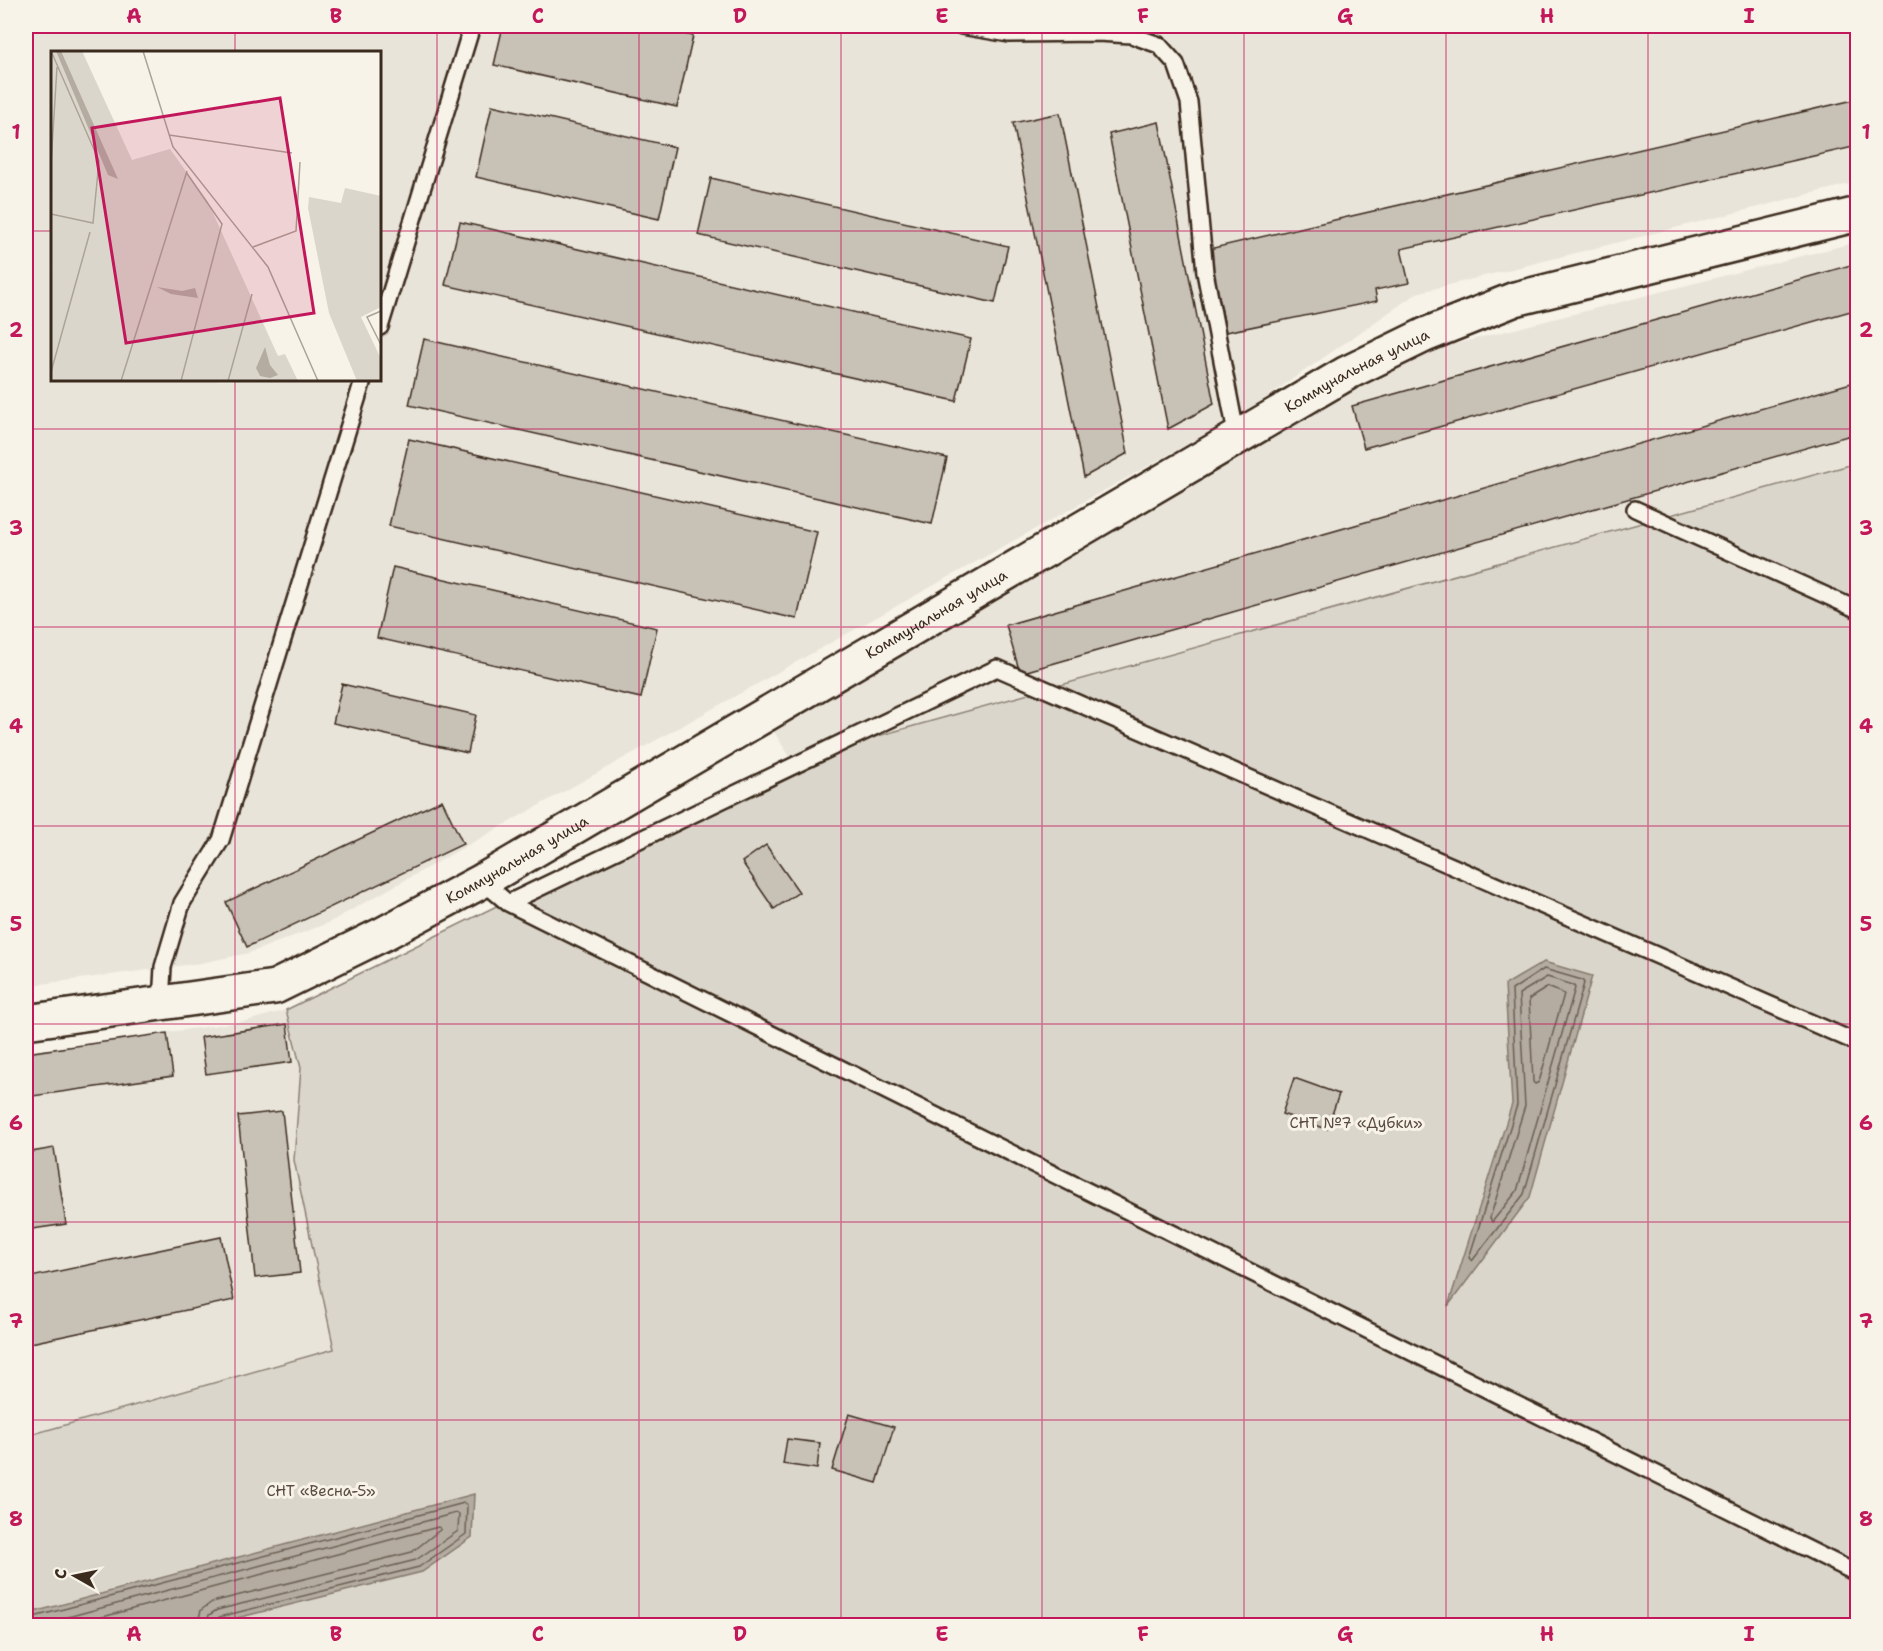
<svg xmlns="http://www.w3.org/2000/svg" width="1883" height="1651" viewBox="0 0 1883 1651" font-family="'Shantell Sans',sans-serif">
  <rect width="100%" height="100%" fill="#f7f3e8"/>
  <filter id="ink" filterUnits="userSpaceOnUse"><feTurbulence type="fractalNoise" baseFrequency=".0167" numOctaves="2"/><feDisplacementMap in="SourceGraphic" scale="12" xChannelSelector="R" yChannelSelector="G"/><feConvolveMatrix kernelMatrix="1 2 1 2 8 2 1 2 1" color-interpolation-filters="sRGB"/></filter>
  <g filter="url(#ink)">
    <path fill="#e9e4d9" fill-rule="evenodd" d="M26,26H1857V182L1417,293L1245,412L328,923L249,953L201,963L26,986ZM52,52H380V380H52Z
      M1857,242V463L792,760L767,721L1412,355Z
      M286,1010L301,1068L294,1160L334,1349L26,1436V1052L247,1021Z"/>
    <path fill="#dbd6cb" stroke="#8b8074" stroke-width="1.5" d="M1857,463V1625L26,1626V1436L334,1349L294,1160L301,1068L286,1010L792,760Z"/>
    <path fill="#b4aca0" stroke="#84786c" stroke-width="1.5" d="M1544,962L1592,976L1530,1197L1448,1306L1512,1104L1505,985Z
      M474,1494L472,1537L422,1572L209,1625H26V1614Z"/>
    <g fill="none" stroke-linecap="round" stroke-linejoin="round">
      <path stroke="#6b5e52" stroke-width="1.5" d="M1544,969L1582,980L1584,983L1524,1194L1472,1261L1469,1258L1517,1105L1512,990Z
        M1547,977L1573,985L1575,988L1517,1191L1492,1222L1490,1218L1525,1106L1519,994Z
        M1548,987L1564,994L1539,1082L1535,1084L1533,1082L1529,999Z
        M26,1619L464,1503L467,1505L466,1534L419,1567L219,1617L214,1626
        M34,1626L456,1513L459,1514L458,1531L416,1560L217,1610L209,1615L206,1626
        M69,1626L438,1527L441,1529L412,1552L212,1602L201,1610L197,1626"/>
    </g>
    <path fill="#c8c1b6" stroke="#3b2a1e" stroke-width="1.5" d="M503,26H649L693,36L677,107L494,65Z
      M1858,99V146L1401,249L1409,283L1375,290L1377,301L1226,332L1209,249Z
      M492,105L675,147L659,219L476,177Z
      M1060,113L1128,453L1084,477L1013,123Z
      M1159,122L1214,404L1168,429L1109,134Z
      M711,178L1008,246L995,303L698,235Z
      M460,222L971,339L956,401L445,285Z
      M1858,263V309L1364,448L1352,406Z
      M424,339L947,458L932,524L409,405Z
      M1858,381V433L1020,673L1006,625Z
      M409,439L817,532L797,619L389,526Z
      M393,567L657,628L641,698L377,638Z
      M342,684L476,715L468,753L333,723Z
      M442,800L463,844L247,947L226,902Z
      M766,845L799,892L774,909L742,862Z
      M287,1024L292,1062L206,1074L201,1037Z
      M167,1033L173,1076L26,1097V1053Z
      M1294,1078L1339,1094L1327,1129L1282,1114Z
      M282,1111L300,1273L255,1278L238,1116Z
      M54,1148L66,1224L26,1230V1153Z
      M221,1237L234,1300L26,1344V1278Z
      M849,1414L894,1427L877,1483L832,1470Z
      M787,1439L820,1443L817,1469L783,1464Z"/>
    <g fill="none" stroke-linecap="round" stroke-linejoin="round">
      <defs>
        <path id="lane" d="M961,26L1009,34L1098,33L1131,35L1159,45L1176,64L1189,102L1205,272L1237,438
          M380,327L472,26
          M1635,509L1858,610
          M482,881L508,903L1858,1574
          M508,903L997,668L1858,1043
          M161,1003L163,967L182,903L221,840L363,380"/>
        <g id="secondary">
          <path id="s1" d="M26,1022L275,987L383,934L482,881L1347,373L1425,335L1515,299L1858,214"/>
        </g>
      </defs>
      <use href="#lane" stroke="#3b2a1e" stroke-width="20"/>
      <use href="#secondary" stroke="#3b2a1e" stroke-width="38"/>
      <use href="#lane" stroke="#f7f3e8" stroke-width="15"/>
      <use href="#secondary" stroke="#f7f3e8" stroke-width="33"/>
    </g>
  </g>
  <path fill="none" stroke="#c2185b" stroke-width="1.5" stroke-opacity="0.55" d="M235,26V52M437,26V1626M639,26V1626M841,26V1626M1042,26V1626M1244,26V1626M1446,26V1626M1648,26V1626M26,231H52M380,231H1858M235,380V1626M26,429H1858M26,627H1858M26,826H1858M26,1024H1858M26,1222H1858M26,1420H1858"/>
  <g text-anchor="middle" stroke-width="6" stroke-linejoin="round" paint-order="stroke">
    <g font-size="15" fill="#3b2a1e" stroke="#f7f3e8">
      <text dy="5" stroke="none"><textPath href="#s1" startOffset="1497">Коммунальная улица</textPath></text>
      <text dy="5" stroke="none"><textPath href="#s1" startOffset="1011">Коммунальная улица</textPath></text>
      <text dy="5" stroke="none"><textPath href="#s1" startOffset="525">Коммунальная улица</textPath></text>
    </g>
    <g font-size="15" fill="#5b4c41" stroke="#f7f3e8">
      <text x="1356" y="1128">СНТ №7 «Дубки»</text>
      <text x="321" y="1496">СНТ «Весна-5»</text>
    </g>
  </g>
  <g transform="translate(51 51)">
    <rect width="330" height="330" fill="#f7f3e8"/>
    <path d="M0,0H31L81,109L119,98L157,151L227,305L234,303L247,330H0ZM294,137L330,145V256L310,266L330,308V330H306L278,262L257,157L258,146L290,152Z" fill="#dbd6cb"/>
    <path d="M5,0H10L67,128L57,124ZM106,236L131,240L144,237L147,247L120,243ZM214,296L219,314L227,324L219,327L209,325L205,317Z" fill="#b4aca0"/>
    <path fill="none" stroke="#aca397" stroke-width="1.5" d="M0,0L48,110L42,172L0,163M92,0L122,96L217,216L267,330M118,84L241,102M0,114L6,16M202,196L245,180L249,111M330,260L316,266L330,294M0,321L39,181M70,330L136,120M130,330L171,173L135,121M177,330L201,243"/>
    <path fill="#c2185b" fill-opacity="0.15" stroke="#c2185b" stroke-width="3" d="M229,47L263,262L75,292L41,77Z"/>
    <rect width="330" height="330" fill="none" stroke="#3b2a1e" stroke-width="3"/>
  </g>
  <rect width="1883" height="1651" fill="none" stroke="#f7f3e8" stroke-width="66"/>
  <g transform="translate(75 1576) rotate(279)" stroke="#f7f3e8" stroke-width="4.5" paint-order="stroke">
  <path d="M0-4.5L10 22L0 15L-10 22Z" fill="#3b2a1e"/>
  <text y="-9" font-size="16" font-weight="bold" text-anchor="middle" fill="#3b2a1e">С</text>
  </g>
  <rect x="33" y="33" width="1817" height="1585" fill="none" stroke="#c2185b" stroke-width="2"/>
  <g font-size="20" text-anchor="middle" font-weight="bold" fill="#c2185b">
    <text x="134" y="23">A</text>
    <text x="336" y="23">B</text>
    <text x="538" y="23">C</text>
    <text x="740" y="23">D</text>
    <text x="942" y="23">E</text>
    <text x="1143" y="23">F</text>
    <text x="1345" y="23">G</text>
    <text x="1547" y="23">H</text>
    <text x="1749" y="23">I</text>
    <text x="16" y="139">1</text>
    <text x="1866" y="139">1</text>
    <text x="16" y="337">2</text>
    <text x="1866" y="337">2</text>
    <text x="16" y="535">3</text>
    <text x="1866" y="535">3</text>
    <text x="16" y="733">4</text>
    <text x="1866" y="733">4</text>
    <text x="16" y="931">5</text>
    <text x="1866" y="931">5</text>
    <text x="16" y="1130">6</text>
    <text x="1866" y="1130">6</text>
    <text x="16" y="1328">7</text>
    <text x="1866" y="1328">7</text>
    <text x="16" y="1526">8</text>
    <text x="1866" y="1526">8</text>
    <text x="134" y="1641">A</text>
    <text x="336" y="1641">B</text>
    <text x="538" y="1641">C</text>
    <text x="740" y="1641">D</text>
    <text x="942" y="1641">E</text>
    <text x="1143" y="1641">F</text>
    <text x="1345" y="1641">G</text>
    <text x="1547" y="1641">H</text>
    <text x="1749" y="1641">I</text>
  </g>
</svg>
